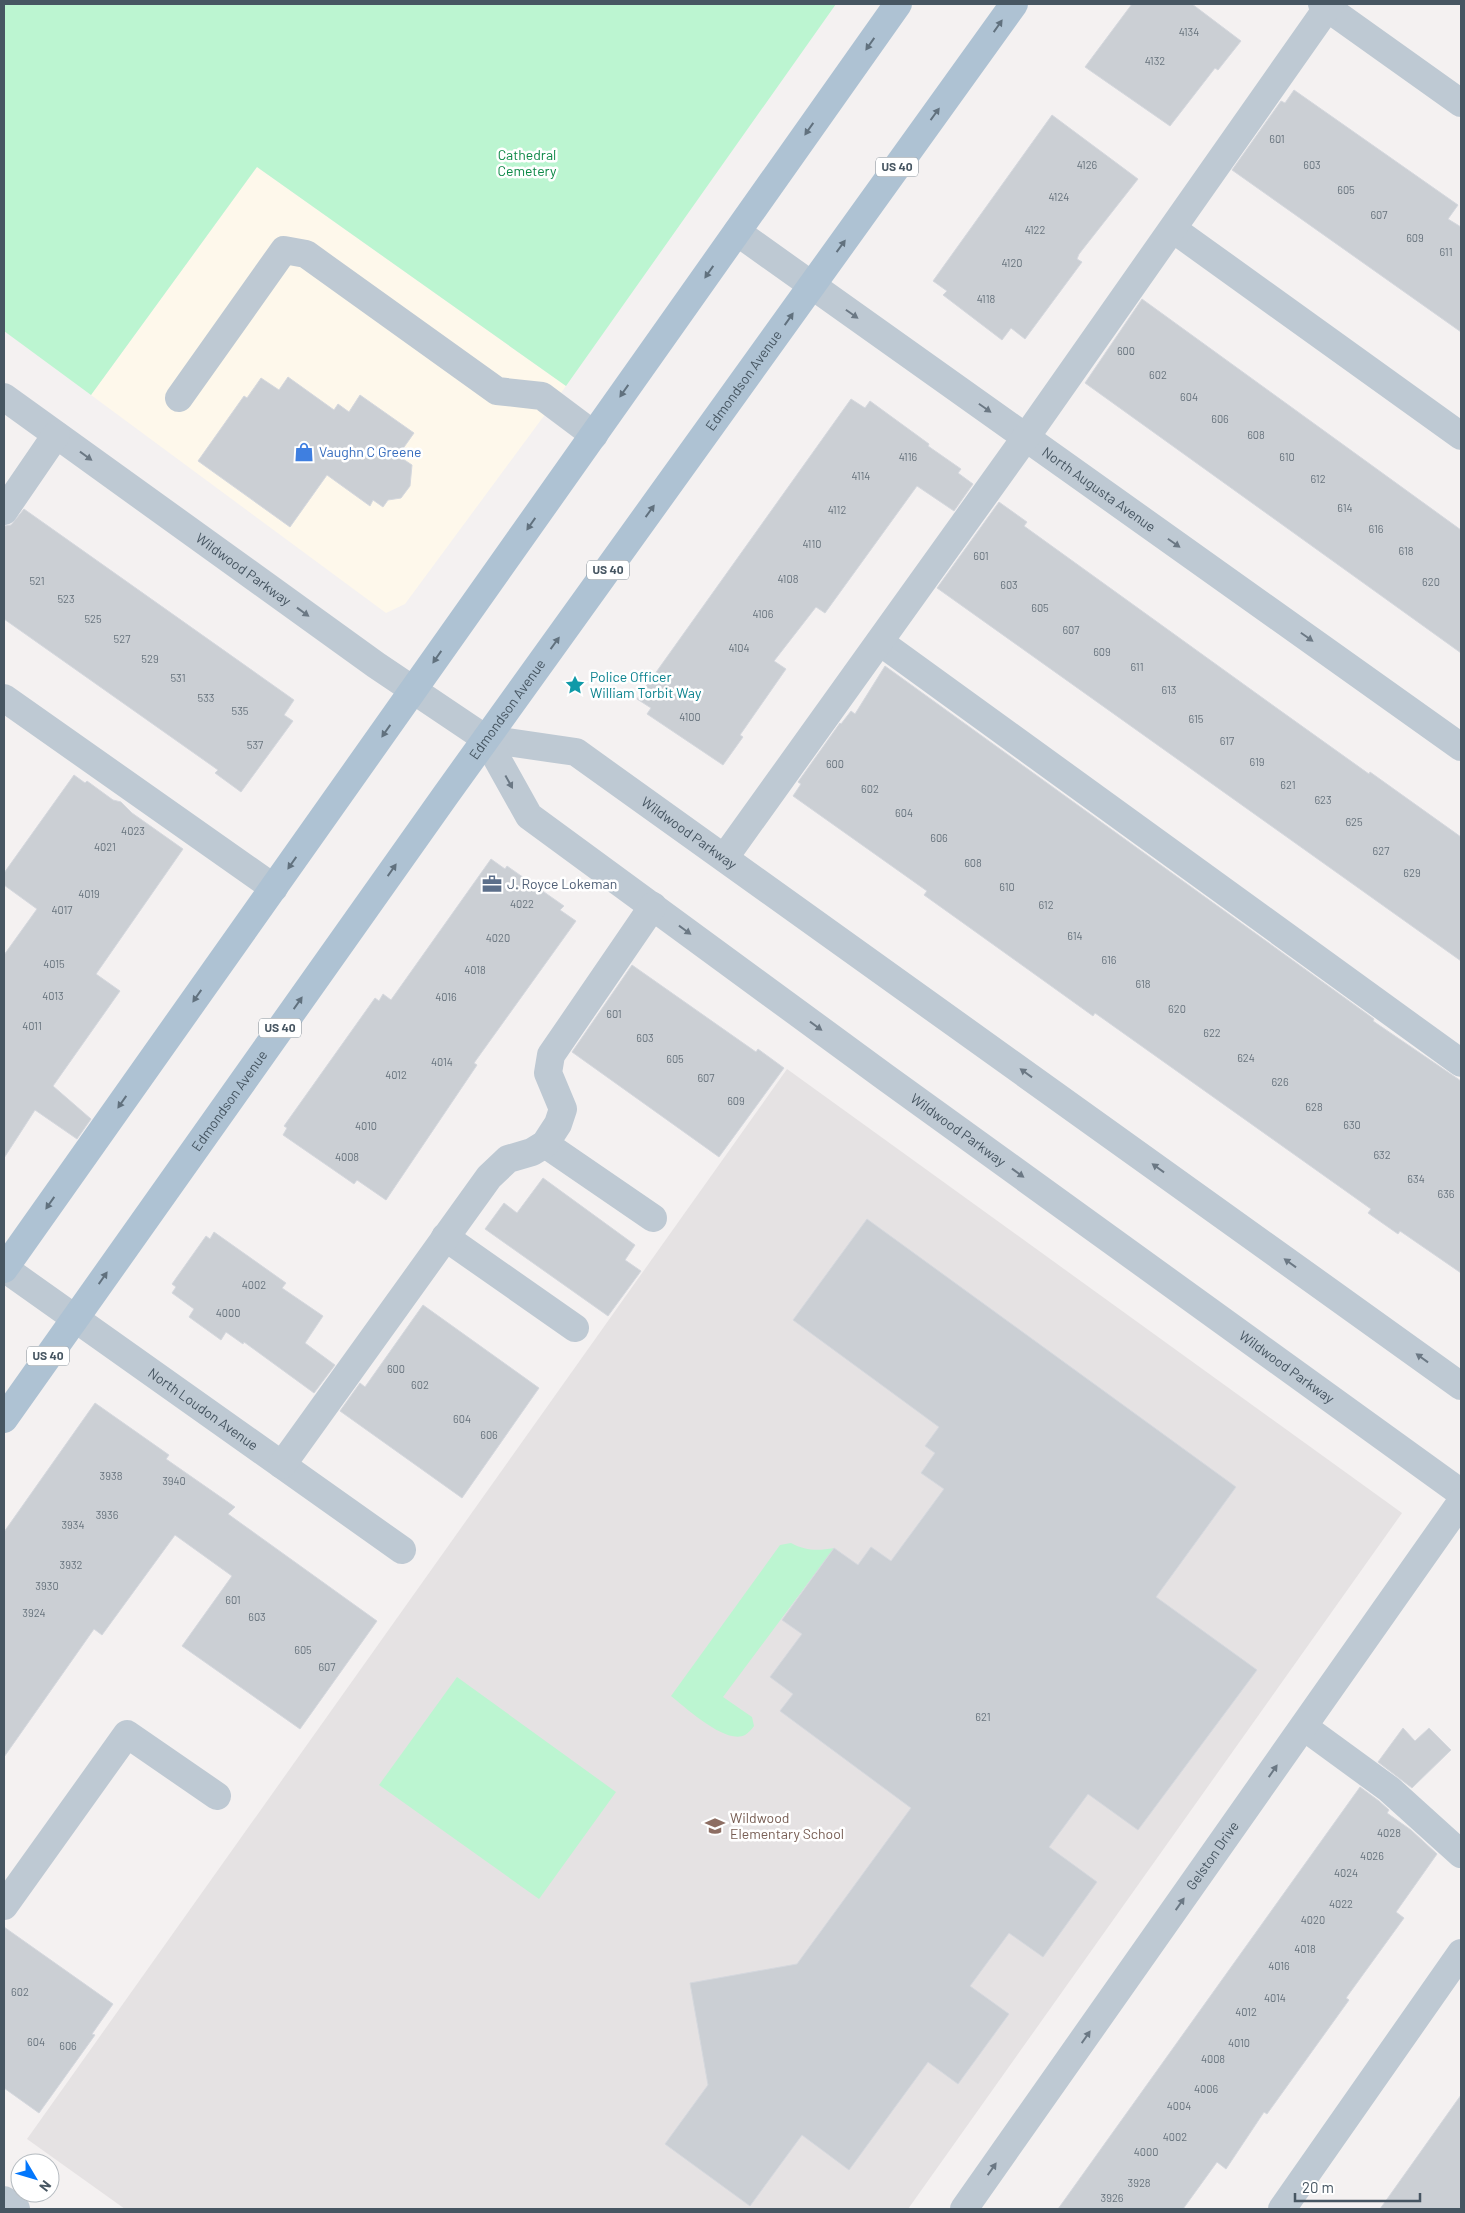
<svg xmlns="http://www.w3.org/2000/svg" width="1465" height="2213" viewBox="0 0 1465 2213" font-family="Barlow,sans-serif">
  <rect width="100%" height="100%" fill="#f4f1f1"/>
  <path fill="#fef8eb" d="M257,167L566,386L405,604L386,613L91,395Z"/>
  <path fill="#e5e2e3" d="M787,1069L1402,1513L908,2209H125L27,2139Z"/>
  <path fill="#bcf5d1" d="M4,4H836L566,386L257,167L91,395L4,331Z
    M791,1543C806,1551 818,1551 834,1548L723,1697L752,1717L754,1726C752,1729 748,1733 745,1735C726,1745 686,1708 671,1696L780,1545Z
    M457,1677L616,1792L539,1899L379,1785Z"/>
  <path fill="#cbcfd4" stroke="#d5d8de" d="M1132,4H1192L1241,41L1218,70L1215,68L1170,126L1085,67Z
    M1294,90L1458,205L1448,219L1461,227V332L1232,170L1281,101L1285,103Z
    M1052,115L1138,179L1079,254L1077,259L1082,262L1025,339L1011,328L1002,340L943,295L947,291L933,281Z
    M1142,299L1461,530V653L1085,383Z
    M288,377L334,410L338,404L349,412L360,395L414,433L402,450L407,453L403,459L412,465L410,486L401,498L388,500L383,507L373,500L370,506L327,475L290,527L198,461L244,396L247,398L261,378L279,390Z
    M851,399L865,408L870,401L929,444L928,446L961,469L958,473L973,484L954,511L917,486L825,613L816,607L774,661L786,669L740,735L743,737L723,765L647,714L651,708L637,699Z
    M999,502L1027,522L1024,526L1278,709L1369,774L1370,772L1461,837V961L937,588Z
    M24,509L294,700L284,715L293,721L241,792L215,773L218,770L4,619V526L11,525Z
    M885,666L1374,1019L1373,1021L1461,1081V1273L1400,1231L1398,1234L1368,1213L1371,1209L1095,1013L1093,1016L959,920L924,895L927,891L793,796L801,784L798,782L840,723L841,724L851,711L855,714Z
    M74,775L85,783L87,781L113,800L121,802L132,813L183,849L96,974L120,991L53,1086L91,1119L77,1139L35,1110L4,1158V955L37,909L4,885V873Z
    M491,859L505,869L507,866L564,906L560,910L576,921L474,1063L477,1065L386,1200L357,1180L354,1184L283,1135L287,1128L284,1126L375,998L379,1001L383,994L391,1000Z
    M632,965L756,1052L758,1049L784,1068L719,1157L572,1052Z
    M543,1178L635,1245L625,1260L641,1271L608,1316L485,1229L504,1203L517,1213Z
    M867,1219L1236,1487L1156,1597L1257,1670L1138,1830L1088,1794L1049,1847L1097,1882L1043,1957L1009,1933L970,1986L1009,2014L958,2084L928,2062L849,2170L802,2135L750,2206L665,2144L708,2085L690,1983L797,1964L911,1808L780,1711L793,1694L770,1677L802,1634L782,1620L834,1548L858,1565L871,1547L891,1561L944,1489L921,1473L935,1453L925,1446L939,1427L793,1320Z
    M214,1232L286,1283L282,1288L323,1316L305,1343L335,1365L314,1393L244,1342L243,1344L226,1332L221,1340L189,1317L194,1309L172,1293L176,1287L172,1284L206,1236L210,1239Z
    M423,1305L539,1388L462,1498L340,1411L360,1383L365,1387Z
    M95,1403L169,1455L166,1459L235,1507L228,1514L377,1621L300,1729L182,1646L232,1576L175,1535L102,1635L94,1629L4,1757V1532Z
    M1403,1728L1415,1741L1429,1728L1451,1750L1412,1788L1378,1762Z
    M1360,1787L1379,1801L1389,1810L1387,1813L1411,1830L1437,1854L1396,1912L1404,1918L1346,1998L1349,2000L1267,2114L1264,2112L1226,2169L1217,2162L1183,2209H1058Z
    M4,1927L113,2004L92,2034L95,2035L39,2113L4,2088Z
    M1461,2095V2209H1380L1417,2157Z"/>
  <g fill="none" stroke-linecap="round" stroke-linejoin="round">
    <g stroke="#bec9d3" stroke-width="28">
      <path d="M1322,4L1461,103"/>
      <path d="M1173,229L1461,436"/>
      <path id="s1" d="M737,232L1461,747"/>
      <path id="s2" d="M4,397L376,665L486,739L576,752L1461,1386"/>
      <path d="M179,398L284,250L306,254L497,391L542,396L594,435"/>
      <path d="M4,511L56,435"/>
      <path d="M880,642L1461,1063"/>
      <path d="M4,698L274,888"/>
      <path id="s3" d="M486,739L529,816L885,1077L1461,1493"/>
      <path d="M725,857L1026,437L1330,4"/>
      <path d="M545,1144L653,1218"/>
      <path d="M445,1237L575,1328"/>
      <path id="s4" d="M4,1268L402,1550"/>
      <path d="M282,1465L489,1177L508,1159L532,1152L545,1144L558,1124L563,1109L548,1073L551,1055L653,906"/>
      <path d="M1304,1727L1389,1789L1461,1854"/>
      <path d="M4,1906L127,1734L217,1796"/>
      <path d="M4,2200L16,2209"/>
      <path id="s5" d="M964,2209L1461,1502"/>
      <path d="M1282,2209L1461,1953"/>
    </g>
    <g stroke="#aec2d3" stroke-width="28">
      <path d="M4,1269L898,4"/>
      <path id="s6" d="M4,1419L445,796L1014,4"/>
    </g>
  </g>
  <defs><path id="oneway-solid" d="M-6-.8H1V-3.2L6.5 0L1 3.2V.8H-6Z" transform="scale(1.25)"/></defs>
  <g fill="#61717e">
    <use href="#oneway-solid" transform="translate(998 26) rotate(-55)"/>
    <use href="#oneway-solid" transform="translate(870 44) rotate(125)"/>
    <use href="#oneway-solid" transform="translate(935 114) rotate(-54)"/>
    <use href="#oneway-solid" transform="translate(809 129) rotate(125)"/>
    <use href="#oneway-solid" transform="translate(841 246) rotate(-54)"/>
    <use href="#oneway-solid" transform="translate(709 272) rotate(125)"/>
    <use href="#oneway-solid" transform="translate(789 319) rotate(-55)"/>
    <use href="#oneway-solid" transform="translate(624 391) rotate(125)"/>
    <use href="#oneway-solid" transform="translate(650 511) rotate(-54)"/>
    <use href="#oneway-solid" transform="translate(531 524) rotate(125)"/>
    <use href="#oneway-solid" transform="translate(555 643) rotate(-54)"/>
    <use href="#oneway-solid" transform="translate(437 657) rotate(125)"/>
    <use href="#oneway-solid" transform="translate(386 731) rotate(125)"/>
    <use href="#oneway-solid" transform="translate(292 863) rotate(125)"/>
    <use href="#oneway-solid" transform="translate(392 870) rotate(-55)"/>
    <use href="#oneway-solid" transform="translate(197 996) rotate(125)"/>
    <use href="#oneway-solid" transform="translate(298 1003) rotate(-55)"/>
    <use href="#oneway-solid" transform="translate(122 1102) rotate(125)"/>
    <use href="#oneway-solid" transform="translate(50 1203) rotate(125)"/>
    <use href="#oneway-solid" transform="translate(103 1278) rotate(-55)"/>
  </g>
  <g fill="#6b7884">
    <use href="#oneway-solid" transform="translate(852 314) rotate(35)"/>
    <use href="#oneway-solid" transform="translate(985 408) rotate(35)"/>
    <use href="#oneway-solid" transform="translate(86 456) rotate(36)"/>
    <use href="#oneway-solid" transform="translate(1174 543) rotate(35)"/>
    <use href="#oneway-solid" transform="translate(303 612) rotate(36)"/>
    <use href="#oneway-solid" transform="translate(1307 637) rotate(35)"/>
    <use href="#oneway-solid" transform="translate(509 782) rotate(61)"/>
    <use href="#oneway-solid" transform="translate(685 930) rotate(36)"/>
    <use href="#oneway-solid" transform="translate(816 1026) rotate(36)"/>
    <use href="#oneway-solid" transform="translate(1026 1073) rotate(-144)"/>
    <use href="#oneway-solid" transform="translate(1158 1168) rotate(-144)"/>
    <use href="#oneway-solid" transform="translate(1018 1173) rotate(36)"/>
    <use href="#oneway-solid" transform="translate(1290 1263) rotate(-144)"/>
    <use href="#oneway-solid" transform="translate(1422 1358) rotate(-144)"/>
    <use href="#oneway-solid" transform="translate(1273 1771) rotate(-55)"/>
    <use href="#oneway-solid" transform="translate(1180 1904) rotate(-55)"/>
    <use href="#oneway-solid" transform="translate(1086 2037) rotate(-55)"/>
    <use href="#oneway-solid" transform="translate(992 2169) rotate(-55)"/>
  </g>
  <defs>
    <symbol id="shop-bare" viewBox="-9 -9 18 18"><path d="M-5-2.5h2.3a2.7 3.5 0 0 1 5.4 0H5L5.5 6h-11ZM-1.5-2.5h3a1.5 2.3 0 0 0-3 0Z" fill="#3f7fe0" stroke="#fff" stroke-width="2.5" paint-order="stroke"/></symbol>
    <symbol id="sight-bare" viewBox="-9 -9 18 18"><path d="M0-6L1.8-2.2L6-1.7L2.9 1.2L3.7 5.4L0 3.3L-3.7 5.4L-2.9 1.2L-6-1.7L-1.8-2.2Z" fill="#0f9aa8" stroke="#fff" stroke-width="2.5" paint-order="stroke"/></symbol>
    <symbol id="office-bare" viewBox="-9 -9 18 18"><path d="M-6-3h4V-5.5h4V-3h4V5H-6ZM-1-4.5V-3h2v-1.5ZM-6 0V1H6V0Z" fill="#5c6f8a" stroke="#fff" stroke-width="2.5" paint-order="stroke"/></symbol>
    <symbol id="school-bare" viewBox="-9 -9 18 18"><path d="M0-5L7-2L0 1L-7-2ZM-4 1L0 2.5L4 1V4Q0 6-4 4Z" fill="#8d6e63" stroke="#fff" stroke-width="2.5" paint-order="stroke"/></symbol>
  </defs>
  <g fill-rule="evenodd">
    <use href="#shop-bare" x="290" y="438" width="28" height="28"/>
    <use href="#sight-bare" x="561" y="671" width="28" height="28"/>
    <use href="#office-bare" x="478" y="870" width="28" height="28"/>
    <use href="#school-bare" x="701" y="1812" width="28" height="28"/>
  </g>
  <g text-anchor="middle" stroke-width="5" stroke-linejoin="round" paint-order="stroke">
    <g font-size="11" fill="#68747e">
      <text x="1189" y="36">4134</text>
      <text x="1155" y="65">4132</text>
      <text x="1277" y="143">601</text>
      <text x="1087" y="169">4126</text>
      <text x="1312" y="169">603</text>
      <text x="1346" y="194">605</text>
      <text x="1059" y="201">4124</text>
      <text x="1379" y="219">607</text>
      <text x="1035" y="234">4122</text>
      <text x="1415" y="242">609</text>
      <text x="1446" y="256">611</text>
      <text x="1012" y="267">4120</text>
      <text x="986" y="303">4118</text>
      <text x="1126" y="355">600</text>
      <text x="1158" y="379">602</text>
      <text x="1189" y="401">604</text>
      <text x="1220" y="423">606</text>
      <text x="1256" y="439">608</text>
      <text x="908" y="461">4116</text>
      <text x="1287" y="461">610</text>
      <text x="861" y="480">4114</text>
      <text x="1318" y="483">612</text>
      <text x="1345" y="512">614</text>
      <text x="837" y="514">4112</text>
      <text x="1376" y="533">616</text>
      <text x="812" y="548">4110</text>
      <text x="1406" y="555">618</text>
      <text x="981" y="560">601</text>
      <text x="788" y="583">4108</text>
      <text x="37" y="585">521</text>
      <text x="1431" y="586">620</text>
      <text x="1009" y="589">603</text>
      <text x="66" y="603">523</text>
      <text x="1040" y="612">605</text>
      <text x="763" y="618">4106</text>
      <text x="93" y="623">525</text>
      <text x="1071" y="634">607</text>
      <text x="122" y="643">527</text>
      <text x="739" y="652">4104</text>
      <text x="1102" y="656">609</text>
      <text x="150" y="663">529</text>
      <text x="1137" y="671">611</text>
      <text x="178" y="682">531</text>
      <text x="1169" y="694">613</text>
      <text x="206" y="702">533</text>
      <text x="240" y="715">535</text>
      <text x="690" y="721">4100</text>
      <text x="1196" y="723">615</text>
      <text x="1227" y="745">617</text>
      <text x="255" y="749">537</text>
      <text x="1257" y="766">619</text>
      <text x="835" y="768">600</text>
      <text x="1288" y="789">621</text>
      <text x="870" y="793">602</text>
      <text x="1323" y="804">623</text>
      <text x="904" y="817">604</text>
      <text x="1354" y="826">625</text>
      <text x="133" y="835">4023</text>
      <text x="939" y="842">606</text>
      <text x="105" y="851">4021</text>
      <text x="1381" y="855">627</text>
      <text x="973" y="867">608</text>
      <text x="1412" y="877">629</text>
      <text x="1007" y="891">610</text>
      <text x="89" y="898">4019</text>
      <text x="522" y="908">4022</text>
      <text x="1046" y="909">612</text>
      <text x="62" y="914">4017</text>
      <text x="1075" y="940">614</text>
      <text x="498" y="942">4020</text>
      <text x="1109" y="964">616</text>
      <text x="54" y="968">4015</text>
      <text x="475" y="974">4018</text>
      <text x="1143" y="988">618</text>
      <text x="53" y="1000">4013</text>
      <text x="446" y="1001">4016</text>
      <text x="1177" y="1013">620</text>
      <text x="614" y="1018">601</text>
      <text x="32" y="1030">4011</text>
      <text x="1212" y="1037">622</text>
      <text x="645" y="1042">603</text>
      <text x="1246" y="1062">624</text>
      <text x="675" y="1063">605</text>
      <text x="442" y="1066">4014</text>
      <text x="396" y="1079">4012</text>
      <text x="706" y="1082">607</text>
      <text x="1280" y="1086">626</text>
      <text x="736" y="1105">609</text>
      <text x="1314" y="1111">628</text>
      <text x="1352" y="1129">630</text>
      <text x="366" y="1130">4010</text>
      <text x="1382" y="1159">632</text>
      <text x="347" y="1161">4008</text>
      <text x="1416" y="1183">634</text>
      <text x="1446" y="1198">636</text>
      <text x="254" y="1289">4002</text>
      <text x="228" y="1317">4000</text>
      <text x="396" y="1373">600</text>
      <text x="420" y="1389">602</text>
      <text x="462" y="1423">604</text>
      <text x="489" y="1439">606</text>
      <text x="111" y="1480">3938</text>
      <text x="174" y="1485">3940</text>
      <text x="107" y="1519">3936</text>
      <text x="73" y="1529">3934</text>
      <text x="71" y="1569">3932</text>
      <text x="47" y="1590">3930</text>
      <text x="233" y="1604">601</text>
      <text x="34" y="1617">3924</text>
      <text x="257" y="1621">603</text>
      <text x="303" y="1654">605</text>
      <text x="327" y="1671">607</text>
      <text x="983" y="1721">621</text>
      <text x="1389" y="1837">4028</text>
      <text x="1372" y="1860">4026</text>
      <text x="1346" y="1877">4024</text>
      <text x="1341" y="1908">4022</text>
      <text x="1313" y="1924">4020</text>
      <text x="1305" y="1953">4018</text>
      <text x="1279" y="1970">4016</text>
      <text x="20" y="1996">602</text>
      <text x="1275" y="2002">4014</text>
      <text x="1246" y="2016">4012</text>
      <text x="36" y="2046">604</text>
      <text x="1239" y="2047">4010</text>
      <text x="68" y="2050">606</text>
      <text x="1213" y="2063">4008</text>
      <text x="1206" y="2093">4006</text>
      <text x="1179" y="2110">4004</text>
      <text x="1175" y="2141">4002</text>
      <text x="1146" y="2156">4000</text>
      <text x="1139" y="2187">3928</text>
      <text x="1112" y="2202">3926</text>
    </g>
    <g fill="#fff" stroke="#7e8991" stroke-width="1">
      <rect x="876" y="157.5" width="42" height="19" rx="4"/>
      <rect x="587" y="560.5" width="42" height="19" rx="4"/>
      <rect x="259" y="1018.5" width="42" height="19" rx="4"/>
      <rect x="27" y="1346.5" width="42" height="19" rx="4"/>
    </g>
    <g font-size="12" font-weight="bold" fill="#475662">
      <text x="897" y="171">US 40</text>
      <text x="608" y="574">US 40</text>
      <text x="280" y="1032">US 40</text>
      <text x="48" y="1360">US 40</text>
    </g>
    <g font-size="14" fill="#0c8846" stroke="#fff">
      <text x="527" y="160">Cathedral<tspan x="527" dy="16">Cemetery</tspan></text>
    </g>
    <g font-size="14" fill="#475662" stroke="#fff">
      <text dy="5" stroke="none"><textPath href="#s6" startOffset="1275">Edmondson Avenue</textPath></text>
      <text dy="5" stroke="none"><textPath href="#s1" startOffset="444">North Augusta Avenue</textPath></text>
      <text dy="5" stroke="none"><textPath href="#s2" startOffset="295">Wildwood Parkway</textPath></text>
      <text dy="5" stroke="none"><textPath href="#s6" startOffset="870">Edmondson Avenue</textPath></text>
      <text dy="5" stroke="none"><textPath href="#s2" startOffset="821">Wildwood Parkway</textPath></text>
      <text dy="5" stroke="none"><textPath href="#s6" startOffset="390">Edmondson Avenue</textPath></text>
      <text dy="5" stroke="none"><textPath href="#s3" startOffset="620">Wildwood Parkway</textPath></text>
      <text dy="5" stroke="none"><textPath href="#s3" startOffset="1025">Wildwood Parkway</textPath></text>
      <text dy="5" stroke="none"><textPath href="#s4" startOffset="244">North Loudon Avenue</textPath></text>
      <text dy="5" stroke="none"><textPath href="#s5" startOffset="432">Gelston Drive</textPath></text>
    </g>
    <g font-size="14" fill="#366cbe" stroke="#fff" text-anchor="start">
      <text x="319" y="457">Vaughn C Greene</text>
    </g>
    <g font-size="14" fill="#0d838f" stroke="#fff" text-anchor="start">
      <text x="590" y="682">Police Officer<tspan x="590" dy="16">William Torbit Way</tspan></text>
    </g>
    <g font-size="14" fill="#4e5e75" stroke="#fff" text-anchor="start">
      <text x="507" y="889">J. Royce Lokeman</text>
    </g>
    <g font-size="14" fill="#785e54" stroke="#fff" text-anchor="start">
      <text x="730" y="1823">Wildwood<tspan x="730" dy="16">Elementary School</tspan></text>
    </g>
  </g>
  <rect width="1465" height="2213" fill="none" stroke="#475662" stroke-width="10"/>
  <g transform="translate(35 2178) rotate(128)"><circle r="24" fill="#ffffff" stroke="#b5bbc0"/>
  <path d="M0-4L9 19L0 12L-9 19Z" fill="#0377fc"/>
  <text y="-8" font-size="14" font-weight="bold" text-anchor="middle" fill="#475662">N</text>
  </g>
  <path d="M1295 2193v8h125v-8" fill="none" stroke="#475662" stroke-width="2.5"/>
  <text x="1302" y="2193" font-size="15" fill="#475662" stroke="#ffffff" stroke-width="4" paint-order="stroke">20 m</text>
</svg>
